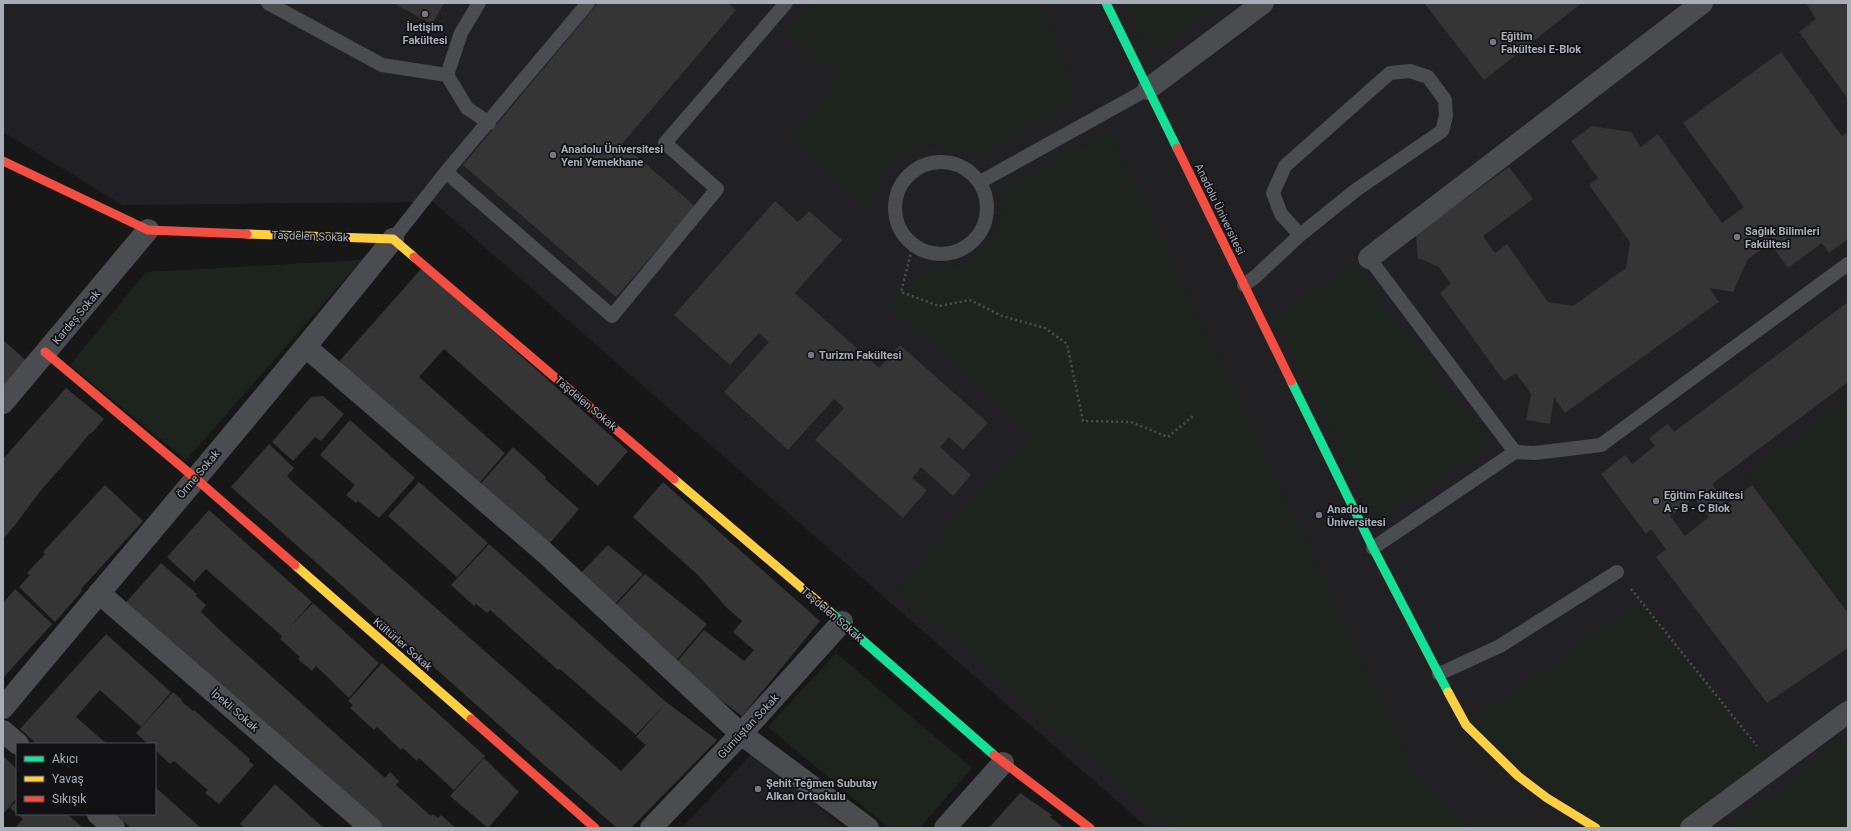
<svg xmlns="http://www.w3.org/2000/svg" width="1851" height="831" viewBox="0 0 1851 831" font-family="Roboto,sans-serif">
  <rect width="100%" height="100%" fill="#171717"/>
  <path fill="#212123" d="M3,3H1848V828H1148L433,202L122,205L3,132Z
    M754,751L844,828H682Z"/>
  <path fill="#1d241e" d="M813,3H1038L1078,98L976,157L946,148L920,143L899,154L880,178L870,210L791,139L840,76L787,32Z
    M1127,3H1224L1152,54Z
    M1110,130L1417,775L1472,828H1174L1153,814L896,589L1032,433L886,304L927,267L962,264L993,238L1004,203L1002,191Z
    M362,260L186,460L70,365L146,272Z
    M1351,264L1490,445L1379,522L1274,319Z
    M1848,400V612L1749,474Z
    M1641,602L1774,767L1691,828H1596L1466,725Z
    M836,653L972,768L920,828H889L768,727Z
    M1848,738V828H1729Z"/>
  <path fill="#353536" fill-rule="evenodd" d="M393,3H444L432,24Z
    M598,3H728L736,10L622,144L695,206L616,297L463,165Z
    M1424,3H1582L1484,80Z
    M1806,3H1848V99L1799,32L1816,19Z
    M1781,52L1842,136L1848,132V239L1829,253L1822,243L1788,268L1770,243L1748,259L1733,292L1709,288L1719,302L1565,413L1554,398L1550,424L1526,420L1531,394L1516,373L1504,381L1440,293L1451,284L1439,267L1418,258L1416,234L1509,167L1533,199L1483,236L1495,253L1507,244L1548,302L1573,306L1626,268L1630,242L1589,185L1598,178L1571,141L1592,126L1631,132L1641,147L1658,134L1722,223L1744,207L1683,123Z
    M775,201L798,222L809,211L842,240L795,293L879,368L900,345L988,423L963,450L949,437L940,447L971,475L953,496L921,467L912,478L927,490L903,518L815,440L844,408L834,399L788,450L724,392L769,342L759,333L730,365L674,315Z
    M422,268L628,451L598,486L444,349L419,377L505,453L475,488L336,365Z
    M1848,302V382L1712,484L1727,504L1752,485L1848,613V648L1767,703L1656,557L1666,549L1651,529L1646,534L1601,474L1625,455L1632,464L1655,446L1649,438L1668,424L1674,432ZM1694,498L1709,517L1685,536L1670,516Z
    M3,340L31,365L3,397Z
    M66,388L104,419L91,434L90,433L72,455L42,489L15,525L3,539V459Z
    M323,396L344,414L321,441L315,437L293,461L272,442L311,397Z
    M350,420L415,478L379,518L358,501L356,503L346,495L355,485L320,455Z
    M269,444L294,468L287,476L294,483L621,771L646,745L636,737L665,704L636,735L560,669L558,670L490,610L487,613L476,604L474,606L451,585L489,544L666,702L717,740L631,828H617L543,764L231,487Z
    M513,447L546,477L545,479L579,509L544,550L476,489Z
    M419,482L488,543L457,577L388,516Z
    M663,482L820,621L742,716L674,665L704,630L744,661L754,650L733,632L742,621L726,607L698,575L633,517Z
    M105,485L143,521L81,589L82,591L55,622L19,587L30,575L27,573L45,554L43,552Z
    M209,510L312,602L288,629L313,603L379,663L349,698L316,666L312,671L298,659L300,657L280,639L282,636L206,569L194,582L167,557Z
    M608,545L643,574L611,608L576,578Z
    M161,563L197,594L195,595L206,605L201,612L224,634L385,778L390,772L399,781L396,785L431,816L433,814L438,818L441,815L456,828H375L122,607Z
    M645,574L707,624L673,664L612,609Z
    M15,589L52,624L3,678V603Z
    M106,634L171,692L141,727L100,690L76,717L107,744H37L20,729Z
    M382,663L485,756L454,790L419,758L417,761L403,748L401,750L377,727L374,730L350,708L353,705L348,701Z
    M173,692L182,700L181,701L193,711L194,710L250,759L249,761L254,765L219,804L205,793L208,790L174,761L170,764L155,750V744H148L136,733Z
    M3,756L17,769V798L3,814Z
    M484,758L519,792L488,828L450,796Z
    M275,784L309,815L324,828H245L240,824Z
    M155,787L201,828H131L114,814H155Z
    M1020,793L1052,815L1050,817L1064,828H989Z
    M17,800V814L10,808Z
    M17,814H67L83,828H15L23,819Z"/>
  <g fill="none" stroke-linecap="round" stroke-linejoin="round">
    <path stroke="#4d4e52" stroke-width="2.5" stroke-dasharray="2 3" stroke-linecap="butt" d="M913,245L901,292L939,306L970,300L1002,316L1045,328L1067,344L1083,421L1131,422L1168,437L1193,416
      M1631,589L1757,746"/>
    <path stroke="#4b4c50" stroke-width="14" d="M268,3L382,65L447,75
      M479,3L461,33L447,75L467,108L489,123
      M588,3L446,172L612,316L717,189L665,143L786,3
      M895 208a46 46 0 1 1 92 0a46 46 0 1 1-92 0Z
      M980,182L1148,89
      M393,239L446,172
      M1369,258L1515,452
      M1244,285L1255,277L1300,235L1356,190L1442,131L1446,116L1445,100L1428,77L1410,71L1390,73L1285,166L1273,193L1281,214L1300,235
      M1373,548L1515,452L1535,453L1601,445L1848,264
      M1439,674L1500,646L1617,572"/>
    <path stroke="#4b4c50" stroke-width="22" d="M1148,89L1263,3
      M1369,258L1702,3
      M306,347L544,552L741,734L868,828
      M3,403L148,230
      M99,593L371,828
      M3,708C133,552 266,398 393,239
      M3,731L18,744
      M98,814L114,828
      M651,828L741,734L842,622
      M945,828L1003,763
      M1691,828L1848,712"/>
    <path stroke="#16e098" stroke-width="9" d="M1106,3L1177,148
      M1291,381L1373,548L1448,692
      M829,611L994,755"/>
    <path stroke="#ffcf43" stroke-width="9" d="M247,234L393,239L414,257
      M674,479L829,611
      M295,565L471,719
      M1448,692L1466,725L1518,776L1547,798L1596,828"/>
    <path stroke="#f24e42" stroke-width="9" d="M1177,148L1291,381
      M3,161L148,230L247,234
      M414,257L674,479
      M45,352L195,478L295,565
      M471,719L595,828
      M994,755L1090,828"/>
  </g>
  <g fill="#757880" stroke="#111113" stroke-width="1.5">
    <circle cx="425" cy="14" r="4"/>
    <circle cx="1493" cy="42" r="4"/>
    <circle cx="553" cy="155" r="4"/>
    <circle cx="1737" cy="237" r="4"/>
    <circle cx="811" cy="355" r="4"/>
    <circle cx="1656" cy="501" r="4"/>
    <circle cx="1319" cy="515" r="4"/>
    <circle cx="758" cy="789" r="4"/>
  </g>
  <g text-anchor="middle" stroke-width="3.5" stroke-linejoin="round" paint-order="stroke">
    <g font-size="11" font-weight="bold" fill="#a8adb8" stroke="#111113" text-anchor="start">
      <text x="425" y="31" text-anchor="middle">İletişim<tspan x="425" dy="13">Fakültesi</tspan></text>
      <text x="1501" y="40">Eğitim<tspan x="1501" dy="13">Fakültesi E-Blok</tspan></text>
      <text x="561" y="153">Anadolu Üniversitesi<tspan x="561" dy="13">Yeni Yemekhane</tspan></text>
      <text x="1745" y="235">Sağlık Bilimleri<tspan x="1745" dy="13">Fakültesi</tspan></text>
      <text x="819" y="359">Turizm Fakültesi</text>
      <text x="1664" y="499">Eğitim Fakültesi<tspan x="1664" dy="13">A - B - C Blok</tspan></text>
      <text x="1327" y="513">Anadolu<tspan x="1327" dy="13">Üniversitesi</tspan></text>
      <text x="766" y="787">Şehit Teğmen Subutay<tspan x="766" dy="13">Alkan Ortaokulu</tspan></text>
    </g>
    <g font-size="11" fill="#a8adb8" stroke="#111113">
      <text transform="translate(1220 209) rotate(64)" y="4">Anadolu Üniversitesi</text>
      <text transform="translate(310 236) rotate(2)" y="4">Taşdelen Sokak</text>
      <text transform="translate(76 317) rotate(-50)" y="4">Kardeş Sokak</text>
      <text transform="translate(586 403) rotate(40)" y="4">Taşdelen Sokak</text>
      <text transform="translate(198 474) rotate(-50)" y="4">Örme Sokak</text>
      <text transform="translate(832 614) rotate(41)" y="4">Taşdelen Sokak</text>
      <text transform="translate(403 644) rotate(41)" y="4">Kültürler Sokak</text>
      <text transform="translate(235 710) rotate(41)" y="4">İpekli Sokak</text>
      <text transform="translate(748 726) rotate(-47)" y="4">Gümüştan Sokak</text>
    </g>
  </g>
  <rect width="1851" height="831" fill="none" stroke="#a8adb8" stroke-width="8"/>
  <rect x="16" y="743" width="140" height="72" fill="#111113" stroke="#4d4f55"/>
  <rect x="24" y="756" width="20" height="6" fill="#16e098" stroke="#4d4f55"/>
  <text x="52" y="763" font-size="12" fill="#a8adb8">Akıcı</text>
  <rect x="24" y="776" width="20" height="6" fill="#ffcf43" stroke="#4d4f55"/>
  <text x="52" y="783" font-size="12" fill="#a8adb8">Yavaş</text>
  <rect x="24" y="796" width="20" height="6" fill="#f24e42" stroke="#4d4f55"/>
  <text x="52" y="803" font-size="12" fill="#a8adb8">Sıkışık</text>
</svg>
